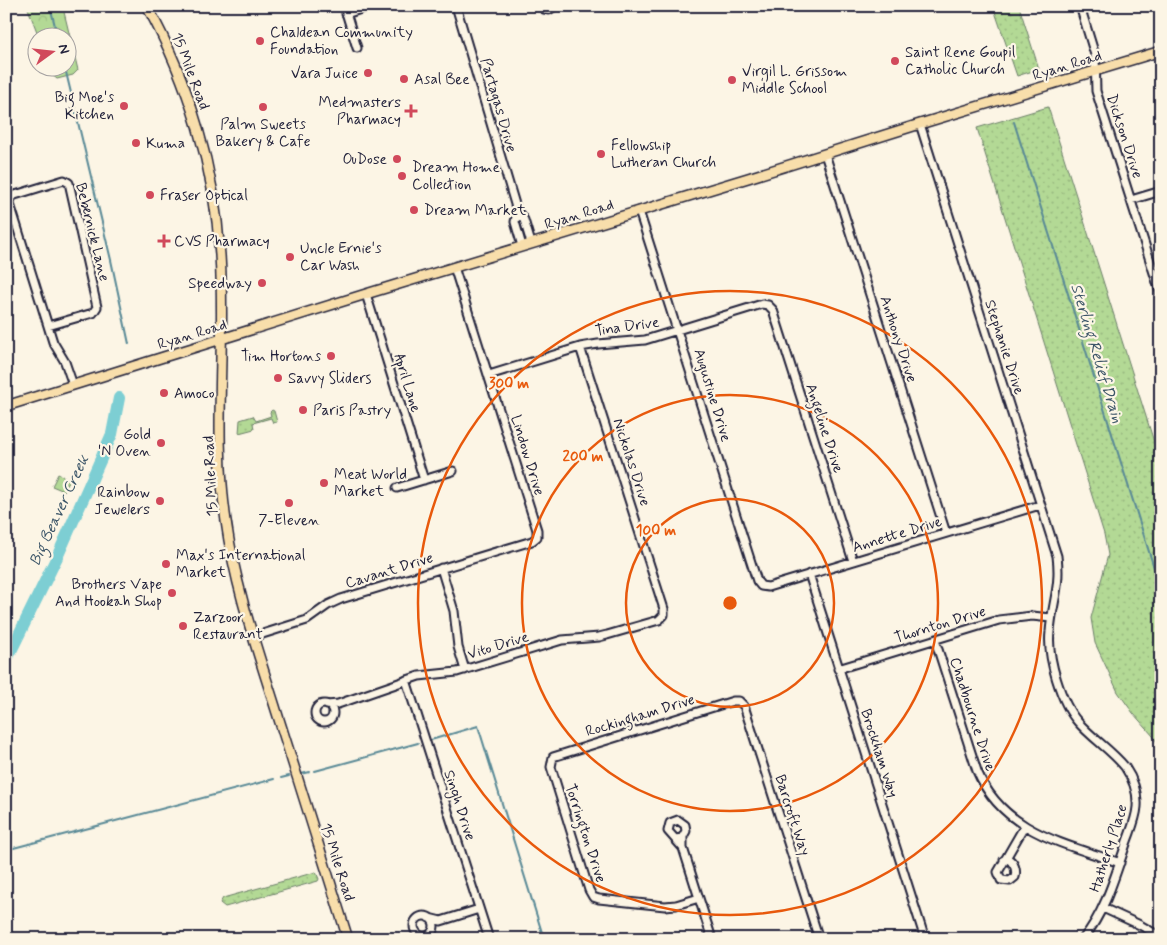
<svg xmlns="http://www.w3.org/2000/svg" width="1167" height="945" viewBox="0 0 1167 945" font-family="Mynerve,sans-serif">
  <defs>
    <pattern id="grass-dots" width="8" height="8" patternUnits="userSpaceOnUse" patternTransform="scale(1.25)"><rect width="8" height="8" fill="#b3d995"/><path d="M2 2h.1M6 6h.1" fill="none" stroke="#9aba81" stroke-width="1.8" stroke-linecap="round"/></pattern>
    <pattern id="forest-crowns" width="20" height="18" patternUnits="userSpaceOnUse" patternTransform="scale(1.25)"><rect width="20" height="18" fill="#b3d995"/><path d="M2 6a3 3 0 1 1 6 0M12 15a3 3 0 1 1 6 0" fill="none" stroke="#9aba81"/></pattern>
    <pattern id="park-tufts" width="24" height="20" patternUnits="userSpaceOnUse" patternTransform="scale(1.25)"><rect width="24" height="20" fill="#b3d995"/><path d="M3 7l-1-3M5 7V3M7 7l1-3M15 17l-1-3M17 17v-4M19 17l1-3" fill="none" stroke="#9aba81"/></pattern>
  </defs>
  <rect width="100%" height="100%" fill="#fcf5e5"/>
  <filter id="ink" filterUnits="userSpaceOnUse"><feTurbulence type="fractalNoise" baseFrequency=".02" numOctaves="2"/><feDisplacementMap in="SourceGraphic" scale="10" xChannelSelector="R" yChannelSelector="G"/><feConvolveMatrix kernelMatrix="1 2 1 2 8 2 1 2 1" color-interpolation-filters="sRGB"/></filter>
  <g filter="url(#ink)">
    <path fill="url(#grass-dots)" stroke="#6a7e68" d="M993,6H1019L1039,69L1017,76Z
      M1048,107L1161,464V749L1153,736L1133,713L1118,692L1095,643L1091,618L1108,555L1104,534L977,128Z
      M272,410L274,411L277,422L273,423L271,418L253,423L254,429L239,433L240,420L253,416L256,421L271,416L270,412Z
      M316,872L319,879L318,881L225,907L220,903L223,898Z"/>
    <path fill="url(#forest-crowns)" stroke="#6a7e68" d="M27,6H65L64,12L78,70L73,75L57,79L51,74L47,68H68V38L39,37Z"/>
    <path fill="url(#park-tufts)" stroke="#6a7e68" d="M58,474L70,480L64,491L52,486Z"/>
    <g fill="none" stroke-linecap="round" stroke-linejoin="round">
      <path stroke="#598996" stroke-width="2" d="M50,6L58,38
        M65,68L111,260L129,344
        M1014,122L1161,590
        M431,740L478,726L544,939
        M315,771L418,743
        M301,774L310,772
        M281,778L289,776
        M6,850L274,779"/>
      <path stroke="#7dced3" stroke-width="12" d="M6,661L58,555L112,434L119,398"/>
      <defs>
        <path id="minor" d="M344,6L357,48
          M456,6L517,211L515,222L522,246
          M541,6L544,9L549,10L555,6
          M1080,6L1095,55L1096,91L1161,295
          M346,14L370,6
          M920,124L1057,556C1061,587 1052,603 1050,632C1047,657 1061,703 1078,722C1092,738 1111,750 1125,767C1133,779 1138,792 1137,807C1136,820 1130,832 1126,844C1115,876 1105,912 1083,939
          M825,154L946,533
          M1131,200L1161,191
          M517,211L524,220L531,243
          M639,211L757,581L761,586L768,587L1040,505
          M366,294L424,480
          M48,326L93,313L97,307L70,187L69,183L64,180L15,195L11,197L10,204L53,342L65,362L73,385
          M489,375L580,347L598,344L645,340L762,304L768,305L773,310L853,561
          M397,488L453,471
          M441,568L454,611L458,647L465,670
          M809,574L925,939
          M253,637L307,620L328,605L341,599L532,541L537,537V530L454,267
          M935,640L977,771C1003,832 1063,843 1120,863
          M838,669L999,620L1032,616L1051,618
          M406,680L489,939
          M315 713a9 9 0 1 1 18 0a9 9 0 1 1-18 0Z
          M327,705L338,704L419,676L457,672L562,640L599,637L607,635L659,620L664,615V609L580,347
          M683,837V848L712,939
          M676,839L682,838L686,831L685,825L678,820L670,823L668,831L683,848
          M1004,860L1008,859C1014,862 1017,870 1015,877L1010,881L1001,880L998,872L1024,827
          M699,898L676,905L665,906L599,899L593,897L589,890L551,767L553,757L733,701H739L744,706L819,939
          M1103,908L1140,925L1161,937
          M414 926a10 10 0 1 1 20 0a10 10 0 1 1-20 0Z
          M429,918L441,921L479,909"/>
        <path id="major" d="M147,6C189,82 215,169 220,255C226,343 213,433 226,521C235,587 257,649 277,713C301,788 324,863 348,939
          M6,406L366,294L748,178L920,124L1161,51"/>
      </defs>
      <use href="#minor" stroke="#22223b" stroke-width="11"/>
      <use href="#major" stroke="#22223b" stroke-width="12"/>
      <use href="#minor" stroke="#fcf5e5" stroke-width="7"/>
      <use href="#major" stroke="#f8deab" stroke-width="9"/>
    </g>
  </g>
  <g fill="none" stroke="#e8590c" stroke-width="2.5">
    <circle cx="730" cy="603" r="104"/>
    <circle cx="730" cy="603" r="208"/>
    <circle cx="730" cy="603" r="312"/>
  </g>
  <g fill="#d1495b" stroke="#fcf5e5" stroke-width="2">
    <circle cx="260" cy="41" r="5"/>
    <circle cx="895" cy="61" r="5"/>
    <circle cx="368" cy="73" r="5"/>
    <circle cx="404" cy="79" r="5"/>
    <circle cx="732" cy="80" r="5"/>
    <circle cx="124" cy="106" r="5"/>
    <circle cx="263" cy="107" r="5"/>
    <path d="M408.5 103.5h5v5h5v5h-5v5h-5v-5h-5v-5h5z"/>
    <circle cx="136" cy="143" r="5"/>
    <circle cx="601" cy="154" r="5"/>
    <circle cx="397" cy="159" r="5"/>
    <circle cx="402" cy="176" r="5"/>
    <circle cx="150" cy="195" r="5"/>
    <circle cx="414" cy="210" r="5"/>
    <path d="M161.5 233.5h5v5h5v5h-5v5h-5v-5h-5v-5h5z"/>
    <circle cx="290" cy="257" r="5"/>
    <circle cx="262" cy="283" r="5"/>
    <circle cx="331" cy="356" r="5"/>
    <circle cx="278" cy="378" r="5"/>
    <circle cx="164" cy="393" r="5"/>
    <circle cx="303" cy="410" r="5"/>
    <circle cx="161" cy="443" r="5"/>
    <circle cx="324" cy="483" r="5"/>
    <circle cx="160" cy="501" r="5"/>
    <circle cx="289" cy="503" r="5"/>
    <circle cx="166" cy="564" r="5"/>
    <circle cx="172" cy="593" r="5"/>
    <circle cx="183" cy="626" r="5"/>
  </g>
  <g text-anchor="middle" stroke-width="4.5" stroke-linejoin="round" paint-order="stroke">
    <g font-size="15" fill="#22223b" stroke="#fcf5e5" text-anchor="start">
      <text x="270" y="37">Chaldean Community<tspan x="270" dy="17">Foundation</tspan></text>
      <text x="905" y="57">Saint Rene Goupil<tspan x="905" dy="17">Catholic Church</tspan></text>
      <text x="742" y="76">Virgil L. Grissom<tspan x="742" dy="17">Middle School</tspan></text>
      <text x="358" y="78" text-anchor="end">Vara Juice</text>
      <text x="414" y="84">Asal Bee</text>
      <text x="114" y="102" text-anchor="end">Big Moe's<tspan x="114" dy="17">Kitchen</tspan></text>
      <text x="401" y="107" text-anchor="end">Medmasters<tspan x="401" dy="17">Pharmacy</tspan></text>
      <text x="263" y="129" text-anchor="middle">Palm Sweets<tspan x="263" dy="17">Bakery &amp; Cafe</tspan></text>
      <text x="146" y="148">Kuma</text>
      <text x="611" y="150">Fellowship<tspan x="611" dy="17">Lutheran Church</tspan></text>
      <text x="387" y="164" text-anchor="end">OuDose</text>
      <text x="412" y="172">Dream Home<tspan x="412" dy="17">Collection</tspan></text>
      <text x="160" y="200">Fraser Optical</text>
      <text x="424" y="215">Dream Market</text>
      <text x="174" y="246">CVS Pharmacy</text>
      <text x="300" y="253">Uncle Ernie's<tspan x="300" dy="17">Car Wash</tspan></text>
      <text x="252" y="288" text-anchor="end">Speedway</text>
      <text x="321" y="361" text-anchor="end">Tim Hortons</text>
      <text x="288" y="383">Savvy Sliders</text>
      <text x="174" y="398">Amoco</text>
      <text x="313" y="415">Paris Pastry</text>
      <text x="151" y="439" text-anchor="end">Gold<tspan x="151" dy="17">'N Oven</tspan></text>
      <text x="334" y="479">Meat World<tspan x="334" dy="17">Market</tspan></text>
      <text x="150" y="497" text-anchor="end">Rainbow<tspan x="150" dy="17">Jewelers</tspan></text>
      <text x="289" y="525" text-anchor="middle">7-Eleven</text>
      <text x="176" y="560">Max's International<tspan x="176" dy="17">Market</tspan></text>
      <text x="162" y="589" text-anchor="end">Brothers Vape<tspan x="162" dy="17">And Hookah Shop</tspan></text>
      <text x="193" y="622">Zarzoor<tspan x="193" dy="17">Restaurant</tspan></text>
    </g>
    <g font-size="15" fill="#22223b" stroke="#fcf5e5">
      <text transform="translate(1067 65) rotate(-17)" y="5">Ryan Road</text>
      <text transform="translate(191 71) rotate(69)" y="5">15 Mile Road</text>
      <text transform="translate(499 105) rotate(74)" y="5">Partagas Drive</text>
      <text transform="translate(1125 136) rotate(72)" y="5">Dickson Drive</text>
      <text transform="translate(579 214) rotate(-17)" y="5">Ryan Road</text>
      <text transform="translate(93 232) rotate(76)" y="5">Bebernick Lane</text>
      <text transform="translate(627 326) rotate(-8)" y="5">Tina Drive</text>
      <text transform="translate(192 334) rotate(-17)" y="5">Ryan Road</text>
      <text transform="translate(899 339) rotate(72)" y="5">Anthony Drive</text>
      <text transform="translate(1005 347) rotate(72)" y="5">Stephanie Drive</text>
      <text transform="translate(408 383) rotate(73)" y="5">April Lane</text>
      <text transform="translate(713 395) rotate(73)" y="5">Augustine Drive</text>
      <text transform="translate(825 428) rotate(72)" y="5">Angeline Drive</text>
      <text transform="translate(528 455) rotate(73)" y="5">Lindow Drive</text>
      <text transform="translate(632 462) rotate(72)" y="5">Nickolas Drive</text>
      <text transform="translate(210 476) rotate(-93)" y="5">15 Mile Road</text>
      <text transform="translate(897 534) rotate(-17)" y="5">Annette Drive</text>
      <text transform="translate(389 570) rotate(-17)" y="5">Cavant Drive</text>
      <text transform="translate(940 624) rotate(-17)" y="5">Thornton Drive</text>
      <text transform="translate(498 645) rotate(-17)" y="5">Vito Drive</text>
      <text transform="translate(973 714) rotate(72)" y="5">Chadbourne Drive</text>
      <text transform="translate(640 715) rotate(-17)" y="5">Rockingham Drive</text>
      <text transform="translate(880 753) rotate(72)" y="5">Brockham Way</text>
      <text transform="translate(460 805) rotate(72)" y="5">Singh Drive</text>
      <text transform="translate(793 815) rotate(72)" y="5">Barcroft Way</text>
      <text transform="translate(586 833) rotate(72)" y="5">Torrington Drive</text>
      <text transform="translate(1108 848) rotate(-72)" y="5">Hatherly Place</text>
      <text transform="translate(338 862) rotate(72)" y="5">15 Mile Road</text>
    </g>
    <g font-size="16" font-style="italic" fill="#3d5669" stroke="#fcf5e5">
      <text transform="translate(1098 353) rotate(73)" y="6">Sterling Relief Drain</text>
      <text transform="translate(58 510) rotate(-65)" y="6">Big Beaver Creek</text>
    </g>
  </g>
  <circle cx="730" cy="603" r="8" fill="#e8590c" stroke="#fcf5e5" stroke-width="2.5"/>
  <g font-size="15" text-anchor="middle" font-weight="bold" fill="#e8590c" stroke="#fcf5e5" stroke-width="4.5" stroke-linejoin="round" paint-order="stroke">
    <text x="509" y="388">300 m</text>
    <text x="583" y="461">200 m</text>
    <text x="656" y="535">100 m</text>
  </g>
  <rect width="1167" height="945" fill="none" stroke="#fcf5e5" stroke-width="25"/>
  <rect x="12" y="12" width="1142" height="920" fill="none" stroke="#22223b" stroke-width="2" filter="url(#ink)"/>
  <g transform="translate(52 52) rotate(75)"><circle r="24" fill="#fcf5e5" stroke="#a5a1a1"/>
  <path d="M0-4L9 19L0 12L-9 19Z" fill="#d1495b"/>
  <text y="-8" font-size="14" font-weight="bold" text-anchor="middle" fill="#22223b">N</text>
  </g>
</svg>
